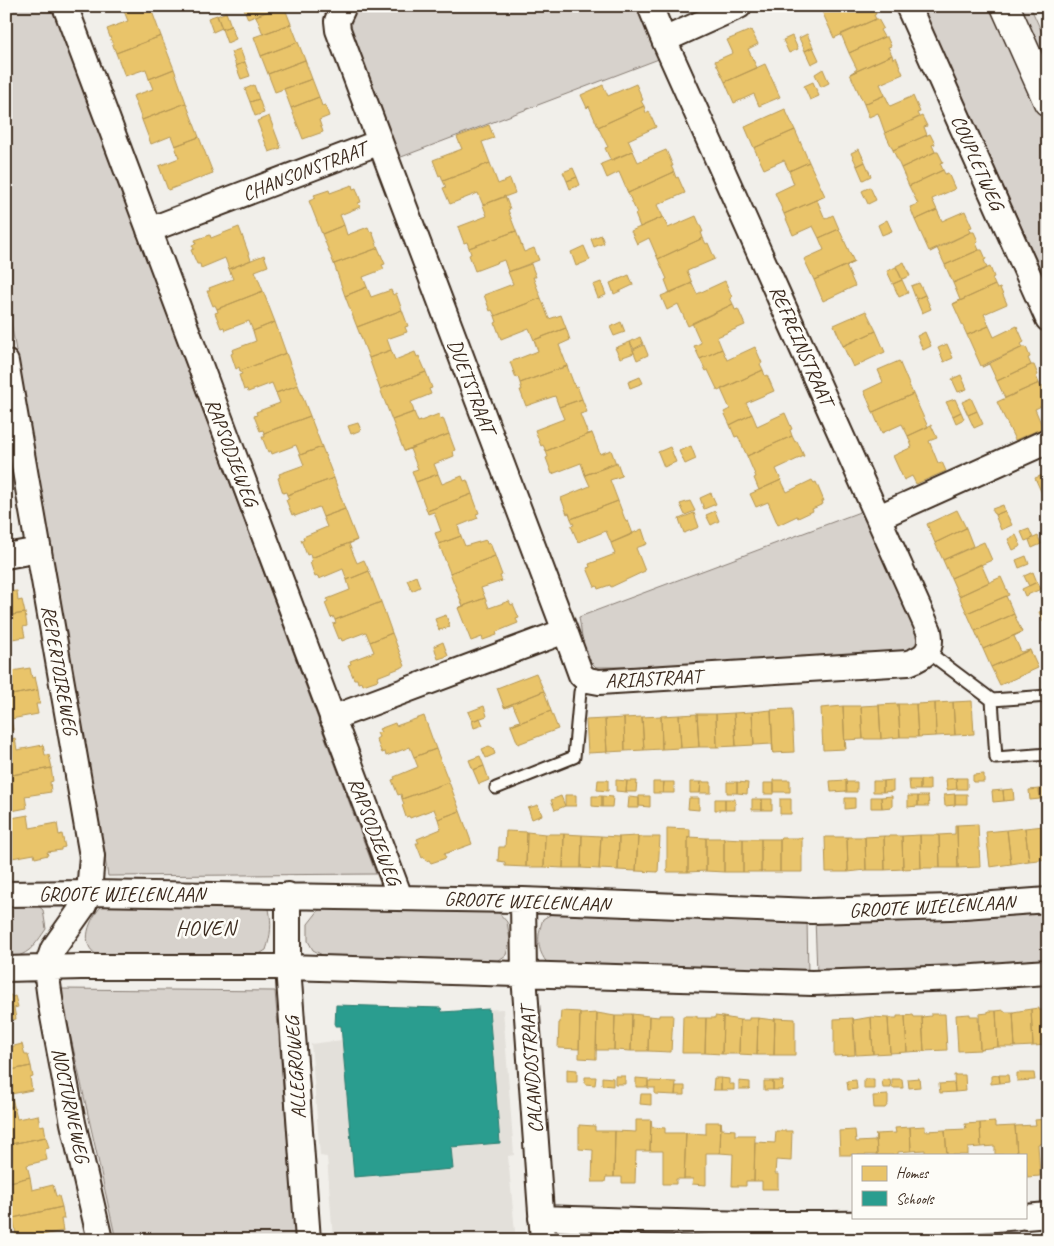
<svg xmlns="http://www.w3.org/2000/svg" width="1054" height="1246" viewBox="0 0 1054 1246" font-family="Caveat,sans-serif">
  <rect width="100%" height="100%" fill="#f1efea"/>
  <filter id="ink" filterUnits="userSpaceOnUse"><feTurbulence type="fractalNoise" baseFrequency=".02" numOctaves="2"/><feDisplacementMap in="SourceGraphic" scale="10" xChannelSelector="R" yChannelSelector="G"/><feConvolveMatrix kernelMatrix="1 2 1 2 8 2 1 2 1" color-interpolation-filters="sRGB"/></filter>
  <g filter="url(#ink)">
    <path fill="#e3e0da" d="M336,1005L441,1008L442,1012L503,1009L514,1155L508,1156L515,1232L426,1240H333L327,1157L320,1156L311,1044L342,1040L341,1026H335Z"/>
    <path fill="#d7d2cc" stroke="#897e75" d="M6,6H52L376,874L108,876L6,294Z
      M398,6H640L664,57L396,159L345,27L349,16L359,10Z
      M922,6H990L1022,75L1039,103L1048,121V286Z
      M1015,6H1030L1048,46V86Z
      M865,510L920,630L919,646L911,653L626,667H596L585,656L579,617Z
      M117,901L250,902L269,909C272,924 271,935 266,950L251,959L110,957C106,956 101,956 98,955C78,946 90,917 102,906C105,903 113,902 117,901Z
      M6,902H34L43,910L46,929C35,945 28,957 6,958Z
      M340,904L490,909L499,913L507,922L510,940L506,955L492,965L328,958L313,950L308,941V924L319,910Z
      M1048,907V962L817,974L815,918Z
      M561,912L807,919L808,975L548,964C536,949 537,936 543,919L553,913Z
      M60,989L275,991L296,1240H116Z"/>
    <path fill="#e9c46a" stroke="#b59653" d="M137,6H150L161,36L116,53L107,29L128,21L124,11Z
      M243,6H281L248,19Z
      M281,6H284L291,24L263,34L256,16Z
      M846,6L847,8L852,6H873L876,14L874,15L876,19L834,38L820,7Z
      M226,12L231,26L222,29L217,16Z
      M217,15L222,28L213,32L208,18Z
      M876,19H878L883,28L880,30L884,37L849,53L841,34Z
      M291,24L298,42L261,56L254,37Z
      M231,26L236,39L227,43L222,29Z
      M751,30L758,44L748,49L757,68L725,82L715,61L733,53L727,40Z
      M807,34L813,47L805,51L799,38Z
      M161,36L174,69L149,79L146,69L125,76L116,53Z
      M792,36L798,49L789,53L783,40Z
      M884,37H887L891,46L888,47L892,55L850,74L857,69L849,53Z
      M298,42L305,60L268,74L261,56Z
      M813,47L819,60L811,64L805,51Z
      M240,49L245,62L236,66L231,52Z
      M892,55L893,59L896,57L903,74L880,84L885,95L864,104L850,74Z
      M305,60L312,79L275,92L268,74Z
      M245,62L250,76L241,79L236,66Z
      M765,64L780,97L759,106L754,94L734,103L725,82Z
      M174,69L186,103L142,120L133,96L153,89L149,79Z
      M823,69L829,83L821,87L815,74Z
      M312,79L319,97L291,108L284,89Z
      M813,82L819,96L810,100L804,86Z
      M636,84L643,100L641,101L644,106L598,127L589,106L587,108L581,95L603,85L608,96Z
      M254,85L259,99L250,102L245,89Z
      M885,95L890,106L913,96L920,112L917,113L919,117L885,133L878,113L869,117L864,104Z
      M319,97L322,106L325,105L329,116L319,120L323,132L303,139L291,108Z
      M259,99L264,113L255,116L250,102Z
      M186,103L199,137L175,146L171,136L151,144L142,120Z
      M644,106L646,113L649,111L656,127L628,140L633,151L611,161L605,148L608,147L598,127Z
      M785,109L795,130L754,148L745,127Z
      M269,116L281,148L269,152L257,121Z
      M922,116L927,126L924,127L927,135L893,150L885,133Z
      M489,125L494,138L482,142L490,163L443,181L441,175L439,176L433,160L462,149L457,137Z
      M795,130L809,162L789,171L784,160L764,169L754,148Z
      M930,134L935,144L932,145L935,152L901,168L893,150Z
      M199,137L213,173L168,190L159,166L179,158L175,146Z
      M859,149L865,162L857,166L851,153Z
      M666,150L673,166H671L674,172L628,193L619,172L607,178L601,164L633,151L638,162Z
      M935,152H938L943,162L940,163L943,170L909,186L901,168Z
      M809,162L825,196L784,214L775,193L794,184L789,171Z
      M865,162L871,176L863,180L857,166Z
      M490,163L498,184L510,179L515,193L483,205L478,193L450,204L443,188L446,187L443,181Z
      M573,168L577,177L567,181L563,172Z
      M943,170L945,174L948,173L955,189L932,199L937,210L915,220L910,207L918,204L909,186Z
      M674,172L676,178L678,177L685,193L657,205L663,217L640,227L635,214L637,213L628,193Z
      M577,177L580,185L570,189L567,181Z
      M352,185L353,189L356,188L361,202L358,203L360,207L340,215L344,225L322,234L309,201L316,198L314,195L329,190L330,193Z
      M870,187L876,200L868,204L862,191Z
      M505,196L510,209L508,210L516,231L469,248L467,242L464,243L458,227L487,216L483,205Z
      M825,196L817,200L825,219L833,215L839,229L819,238L813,226L793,235L784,214Z
      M937,210L942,221L965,211L972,227L969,228L971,232L929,251L915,220Z
      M696,216L703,232H701L703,238L658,259L649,238L637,244L631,231L663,217L668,228Z
      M887,220L892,231L882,235L878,225Z
      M344,225L347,235L368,227L370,232L372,231L378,248L334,264L322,234Z
      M239,227L251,260L229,269L225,258L201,268L200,264H197L191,250L194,249L192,245L196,244L195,240L210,235L211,238Z
      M839,229L854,262L814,280L804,259L824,250L819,238Z
      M516,231L524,252L534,248L539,260L508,272L504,260L475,271L469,255L471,254L469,248Z
      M971,232H974L978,241L976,243L979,250L945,265L937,248L930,252Z
      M601,235L604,243L594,247L591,239Z
      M703,238L706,244L708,243L715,259L687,271L692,283L670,293L665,280L667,279L658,259Z
      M584,246L590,260L576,266L571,252Z
      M378,248L385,264L382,265L384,269L363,277L367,287L345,296L334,264Z
      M979,250H982L986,259L984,260L987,268L953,283L945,265Z
      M264,255L268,266L255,271L263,291L217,309L215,305L213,306L207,291H210L209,288L233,279L229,269Z
      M854,262L846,266L855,286L823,301L814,280Z
      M904,262L910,276L902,279L896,266Z
      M531,264L536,277H533L541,298L495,316L492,310L490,311L484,295L513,284L508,272Z
      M896,267L902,280L893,284L887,271Z
      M990,267L994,277L992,278L995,285L953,304L960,300L953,283Z
      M629,275L633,285L614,294L610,283Z
      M902,280L908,293L899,297L893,284Z
      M725,281L732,297L730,298L733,304L688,326L678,304L667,310L661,296L692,283L697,294Z
      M601,282L606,295L598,298L593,285Z
      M919,283L925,295L916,299L911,286Z
      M995,285L997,289L1000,288L1007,304L984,314L989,326L967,335L953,304Z
      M367,287L371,297L391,290L393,295L396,293L402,310L357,327L345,296Z
      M263,291L275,322L253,331L249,321L225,330L224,327L221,328L215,313L218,312L217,309Z
      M925,295L931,309L922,313L916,299Z
      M541,298L549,319L561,315L566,328L534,340L529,328L501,339L495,323L497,322L495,316Z
      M733,304L735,310L738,309L745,325L717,337L722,349L700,359L694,346L701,343L692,323Z
      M402,310L408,326L405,327L407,332L387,339L391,350L369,358L357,327Z
      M866,311L876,331L843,346L834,325Z
      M275,322L286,353L240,371L239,367L236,369L231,354L233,353L232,350L256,341L253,331Z
      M621,322L625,332L614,336L610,327Z
      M989,326L994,337L1017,326L1024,342L1021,344L1023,347L981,366L967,335Z
      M566,328L570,340L559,345L567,366L520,383L518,377L516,378L510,362L538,351L534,340Z
      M876,331L885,352L853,367L843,346Z
      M925,332L931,346L923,350L917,336Z
      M640,337L643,344L634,349L630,342Z
      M630,342L634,353L620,358L615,348Z
      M947,344L953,358L944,362L938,348Z
      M644,345L648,355L637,360L633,350Z
      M755,347L762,363L760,364L763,370L718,391L708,370L706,371L700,359L722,349L727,360Z
      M1023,347H1026L1030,357L1028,358L1031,365L997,381L989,364L982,367Z
      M391,350L395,360L415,352L417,357L419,356L426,372L380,389L369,358Z
      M286,353L298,385L276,393L272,383L248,392L247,389L244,390L239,375L242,374L240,371Z
      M899,361L913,394L873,412L864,391L883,382L878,370Z
      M1031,365H1034L1038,375L1036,376L1039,383L1005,398L997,381Z
      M567,366L575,387L577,386L582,399L559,407L555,396L526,406L520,390H522L520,383Z
      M763,370L765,376L767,375L774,391L746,403L752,414L730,425L724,412L730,409L721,389Z
      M426,372L432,388L429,389L431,394L411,402L414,412L392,420L380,389Z
      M961,375L967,389L958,392L952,379Z
      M640,377L643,383L630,388L628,382Z
      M1039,383L1041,387L1044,386L1048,395V403L1035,409L1043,428L1015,440L997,402Z
      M298,385L310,416L264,433L263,430L260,431L254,416L257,415L256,412L280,403L276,393Z
      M913,394L928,427L908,436L902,424L882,433L873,412Z
      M971,398L977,411L968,415L962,402Z
      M582,399L587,412L580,414L588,434L592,433L546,451L543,445L541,446L535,430L564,419L559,407Z
      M955,399L961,412L953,416L946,402Z
      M977,411L983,424L974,428L968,415Z
      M414,412L418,422L439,414L440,419L443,418L449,434L404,451L392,420Z
      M961,412L964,419L956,423L953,416Z
      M785,413L792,429L790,430L792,436L747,456L738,436L735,437L730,425L752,414L757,426Z
      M310,416L322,447L300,455L296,445L272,454L271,451L268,452L262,437H265L264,433Z
      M358,423L361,430L351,434L348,426Z
      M931,425L937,438L929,441L938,463L942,462L946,471L916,484L912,476L904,480L893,456L912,447L908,436Z
      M592,433L600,454L611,450L616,464L585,475L581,463L552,474L546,458L548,457L546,451Z
      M449,434L455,450L453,451L454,456L434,464L438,474L416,482L412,471L418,469L410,449L404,451Z
      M792,436L795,442L797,441L804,456L776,469L781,480L759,490L754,478L756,477L747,456Z
      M691,446L696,459L685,464L679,451Z
      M322,447L334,478L287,495L286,492L283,493L278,478L280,477L279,474L304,465L300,455Z
      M670,447L676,462L664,467L658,452Z
      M617,462L622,476L610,480L618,501L571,519L569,513L567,514L561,498L590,486L585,475Z
      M1048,473V507L1035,478Z
      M438,474L442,484L462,476L464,481L467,480L472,494L427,511L416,482Z
      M334,478L345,509L323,517L319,507L295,516L294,514L292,515L286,500L289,499L287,495Z
      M781,480L787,492L812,480L814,483L816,482L824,501H822L823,504L812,509L813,511L798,518L797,516L778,525L768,502L756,507L750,494Z
      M711,493L716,504L704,509L700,498Z
      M472,494L479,513L476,514L478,518L458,526L461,536L439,544L435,533L441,531L434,512L428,514L427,511Z
      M618,501L626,522L628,521L633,534L611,543L606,531L578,542L571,526L574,525L571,519Z
      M690,501L695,511L685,515L680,504Z
      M1003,505L1005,511L995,515L992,509Z
      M345,509L357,540L311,558L310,554L307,555L301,540H304L303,537L327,527L323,517Z
      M957,510L966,528L935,543L927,524Z
      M715,511L719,521L711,525L706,515Z
      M1005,511L1012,525L1001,530L995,515Z
      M694,513L699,527L684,533L679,519Z
      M966,528L973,546L943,560L935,543Z
      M642,529L647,544L636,548L645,571L611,587L610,585L598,589L597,586L595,587L587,568L590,567L589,564L615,554L611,543Z
      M1029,529L1033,538L1025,541L1021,532Z
      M1016,535L1021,546L1013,550L1008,539Z
      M461,536L465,546L486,540L487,544L490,543L495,556L450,573L439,544Z
      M1038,536L1041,544L1032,548L1029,540Z
      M357,540L349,544L357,563L364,560L369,571L347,580L343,569L319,579L318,576L315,577L310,562L312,561L311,558Z
      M984,542L992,560L951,578L943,560Z
      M495,556L502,575L500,576L502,581L481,588L485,598L458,608L463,606L450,573Z
      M1026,556L1029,564L1019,568L1016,560Z
      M981,564L989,582L959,596L951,578Z
      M369,571L381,602L335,620L333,616L331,618L325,603L328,601L327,599L350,590L347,580Z
      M1033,572L1037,582L1029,586L1024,576Z
      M416,576L420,587L412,591L407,580Z
      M1001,577L1009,595L967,613L959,596Z
      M1037,582L1041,589L1025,596L1022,589Z
      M17,591L18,601L22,600L25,613L6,616V592Z
      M1006,596L1014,614L975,631L967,613Z
      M485,598L489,608L509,601L511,605L513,604L519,618L516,619L518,623L496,632L497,635L483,640L482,637L471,641L458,608Z
      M381,602L392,633L370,642L366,632L342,641L341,638L339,639L333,624L336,623L335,620Z
      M1048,608V620L1043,622L1039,612Z
      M25,613L27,626L23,627L25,637L6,640V616Z
      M1014,614L1022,632L983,649L975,631Z
      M446,615L450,627L439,630L435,619Z
      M1022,632L1014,636L1021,652L1030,650L991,667L983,649Z
      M392,633L405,666L377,677L378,680L363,685L362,682L358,683L357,679H354L348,665L351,664L350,661L374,652L370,642Z
      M443,642L448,656L438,659L434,646Z
      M1030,650L1038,668L1000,685L991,667Z
      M30,668L32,678L35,677L38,690L6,696V672Z
      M536,673L544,691L504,707L497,688Z
      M38,690L40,704H36L38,714L11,719L13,730L6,732V696Z
      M544,691L551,711L511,726V724L520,721L513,705L505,708L504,707Z
      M972,701L974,734L955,735L953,702Z
      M953,702L955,735L936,736L935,703Z
      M935,703L936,736L918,737L916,704Z
      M898,704L900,737L881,739L879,705Z
      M898,704H916L918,737H900Z
      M879,705L881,739H863L861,706Z
      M484,706L487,716L472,721L468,712Z
      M843,706H861L863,739L845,740L846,749H845Z
      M843,706L845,749L823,750L821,708Z
      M792,709L794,752L773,753L771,710Z
      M771,710L773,753L772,744L754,745L752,712Z
      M551,711L558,729L518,744L511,726Z
      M752,712L754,745L736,746L734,713Z
      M734,713L736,746L717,747L716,714Z
      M697,714H716L717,747H699Z
      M697,714L699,747L681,748L679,715Z
      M679,715L681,748L662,749L661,716Z
      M424,716L436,749L414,757L410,747L386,756L385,752L382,753L376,739L379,737L377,733L381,732L379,729L395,723L396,726Z
      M661,716L662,749L644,750L642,717Z
      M642,717L644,750L625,751L624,718Z
      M480,718L483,725L474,728L472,721Z
      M624,718L625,751L607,752L605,719Z
      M605,719L607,752L588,753L586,720Z
      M15,738L17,750L43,745L45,755H49L52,768L6,776V740Z
      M489,746L493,748L495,754L486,758L482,749Z
      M436,749L449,782L402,799L401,794L398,795L392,780L395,779L394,777L418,767L414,757Z
      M480,756L484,766L473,770L469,760Z
      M484,766L489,780L479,784L473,770Z
      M51,768L53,781L50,782L51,792L25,796L27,808L6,812V776Z
      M984,774V782H973V775Z
      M956,778L957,789L947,790L946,779Z
      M956,778H967V789H957Z
      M930,779V790H920V780Z
      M598,780H608V791L597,790Z
      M616,780L627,781L626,792L616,791Z
      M774,780H790V792H774Z
      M846,780L847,791L831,792L830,781Z
      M893,780V791L883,792V781Z
      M909,780H920V790H910Z
      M627,781H637L636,792H626Z
      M873,781H883V792H873Z
      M449,782L460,811L438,819L434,809L410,818L409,816L406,817L402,805L404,804L402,799Z
      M653,782H664L663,793H653Z
      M664,782H674V793H663Z
      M690,782H701L700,793H690Z
      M701,782H711V793H700Z
      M727,782H737V793H727Z
      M737,782L748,783L747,794L737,793Z
      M846,782H857V792H846Z
      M764,783H774V794H764Z
      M1048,788V799H1040L1039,789Z
      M1013,789L1014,800L1004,801L1003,790Z
      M1039,789L1040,799L1030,800L1029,790Z
      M1003,790L1004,801L993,802L992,791Z
      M955,794H967V804H955Z
      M955,794V805L945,806L944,795Z
      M565,795H576V806H565Z
      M561,796L565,806L555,810L551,800Z
      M592,796H602V807L592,806Z
      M602,796L613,797L612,807H602Z
      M639,796H650V807L639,806Z
      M892,796V807L882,808L881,797Z
      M908,796H918V806L908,807Z
      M918,796H928L929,806H918Z
      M629,797L639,798V808H628Z
      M871,797H881L882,808H871Z
      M689,798H699V810L688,809Z
      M845,798H855V808L845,809Z
      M715,799H725V810H715Z
      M725,799H735V810H725Z
      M752,799H762V810H752Z
      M762,799H772V810H762Z
      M780,799H791V814H780Z
      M538,805L542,815L532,819L528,808Z
      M460,811L472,844L444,854L446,858L431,863L429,860L426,861L424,857L422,858L416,843H419L417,839L441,829L438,819Z
      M28,815L30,828L57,823L59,835L62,834L65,847L61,848V850L47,852L48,855L35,858L34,854L12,858L6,819Z
      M978,824L980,867L958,868L957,825Z
      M955,825H957L958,868H940L939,835L955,834Z
      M1044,826H1048V859Z
      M1044,826L1048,859L1029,861L1025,828Z
      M667,828L690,829V837H688V872H667Z
      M1025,828L1029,861L1011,864L1007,830Z
      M1007,830L1011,864L990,867L986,832Z
      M506,831L527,832L526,867L505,866V862L498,861L499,847H505Z
      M527,832L545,834L544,867H526Z
      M545,834H564L563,868L544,867Z
      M564,834L582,835L581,868H563Z
      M582,835L601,836L599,869L581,868Z
      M920,835L921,868L903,869L902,836Z
      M920,835H939L940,868H921Z
      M601,836L619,837L618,870L599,869Z
      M637,836L638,837L636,871L618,870L619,837Z
      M884,836L885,870H866L865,837Z
      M884,836H902L903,869L885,870Z
      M638,837H660L658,872L636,871Z
      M688,837L706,838V871L688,872Z
      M825,837H847L848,872H826Z
      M847,837H865L866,870L848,872Z
      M706,838H724V872L706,871Z
      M724,838L743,839V872H724Z
      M780,838H802V872H780Z
      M743,839H761V872H743Z
      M761,839H780V872H761Z
      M11,995L12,997L15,996L18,1007L14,1008L16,1019L6,1021V996Z
      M1039,1008V1010H1047L1048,1008V1045L1033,1046L1031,1009Z
      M1031,1009L1033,1046L1015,1047L1013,1012Z
      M1004,1010L1005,1012H1013L1015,1047H998L996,1011Z
      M561,1011L580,1012L579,1049L558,1048L559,1023H560Z
      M988,1011H996L998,1047L980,1049L979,1014L988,1013Z
      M580,1012L581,1014L597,1013L596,1059L579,1058Z
      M597,1013L615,1016L614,1050H596Z
      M624,1014H632L631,1051L614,1050L615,1016H624Z
      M632,1014L649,1016L648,1051H631Z
      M931,1014H945L947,1050L924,1051L922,1017L931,1016Z
      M970,1014V1016H978L980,1050L958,1051L956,1015Z
      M659,1015H673L671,1052L648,1051L649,1016L659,1017Z
      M913,1015L914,1017H922L924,1051L907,1052L905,1016Z
      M683,1016H697V1018H706L705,1053H682Z
      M715,1016L723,1017L722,1054L705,1053L706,1018H715Z
      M897,1016H905L907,1052L890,1053L888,1018H897Z
      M723,1017L740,1020L739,1054H722Z
      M871,1017L888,1018L890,1053L873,1054Z
      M871,1017L873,1054L856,1055L853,1018L854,1020Z
      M749,1018H758L757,1055L739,1054L740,1020H749Z
      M758,1018L774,1020L775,1018L774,1055H757Z
      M775,1018L795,1019V1055H774Z
      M853,1018L855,1055L834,1056V1019Z
      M22,1044L25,1055H28L31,1066L6,1071V1048Z
      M31,1066L33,1077L30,1078L32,1090L11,1094L14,1106L6,1108V1071Z
      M567,1069L577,1070V1082H567Z
      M1017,1073H1034L1035,1080L1017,1081Z
      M954,1075H965L966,1091L955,1092Z
      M999,1075L1000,1083L991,1084V1076Z
      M999,1075H1008L1009,1082L1000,1083Z
      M615,1076H625V1084H615Z
      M585,1077H596L595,1085L585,1084Z
      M602,1077L613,1078V1086L602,1085Z
      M636,1078L648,1079V1087H636Z
      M714,1078H721V1090H713Z
      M721,1078L729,1079V1084H734V1090H721Z
      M919,1078L920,1087L909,1088L908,1079Z
      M864,1079H874V1089H864Z
      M890,1079L891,1088H883L882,1080Z
      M892,1079H902L903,1088H892Z
      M856,1080L857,1089L848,1090L847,1081Z
      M648,1081L676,1082L675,1095L655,1094V1088H648Z
      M739,1081L750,1082V1089H739Z
      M764,1081H773V1090H764Z
      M773,1081H783L782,1090H773Z
      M954,1083L955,1092L940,1093L939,1084Z
      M676,1086H685V1095H675Z
      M641,1094H651V1105L640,1104Z
      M888,1095V1104L885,1108H874L873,1096Z
      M14,1106L17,1119L38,1115L40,1126L44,1125L46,1137L6,1145V1108Z
      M1048,1119V1143L1038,1144L1040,1176L1027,1177L1025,1155H1017L1015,1126L1036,1125L1035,1120Z
      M636,1120H651L650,1151H636L635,1183H622V1177H614L615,1131L636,1132Z
      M651,1120L652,1127L665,1128V1133H686L684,1179H676V1184H663V1151H650Z
      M706,1122H721L720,1153H706V1185L692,1184L693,1179H684L686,1133L706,1134Z
      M721,1122L722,1129L735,1130V1135H755L754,1181H746V1186H732L733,1154L720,1153Z
      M995,1122V1127L1015,1126L1017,1155H995V1146L981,1147L980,1123Z
      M980,1123L981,1147L968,1148V1155H947L945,1130L966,1129L965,1124Z
      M579,1125L595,1126V1131H615L614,1177H606L605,1182H592L593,1150L579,1149Z
      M925,1126V1131L945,1130L947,1155H925V1150L911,1151L910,1127Z
      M910,1127L911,1151L898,1152V1155H877L876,1134L896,1133L895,1128Z
      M855,1130L856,1142L875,1141L876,1134L877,1155H840L839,1131Z
      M776,1131H792L791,1161L776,1160L775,1174H778V1189H762V1181H754L755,1142L775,1143Z
      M46,1137L49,1148L45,1149L47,1160L27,1165L30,1177L6,1183V1168L9,1167L6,1145Z
      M30,1177L32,1190L53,1185L56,1196H59L62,1207L13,1218L6,1183Z
      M62,1207L64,1219H61L63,1231L42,1235L43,1240H17L13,1218Z"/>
    <path fill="#2a9d8f" stroke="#2f7a6d" d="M336,1005L441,1008L442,1012L489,1009L500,1143L451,1147L453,1169L354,1177L341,1026H335Z"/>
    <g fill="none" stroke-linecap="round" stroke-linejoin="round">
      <defs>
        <path id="service" d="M928,652L992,700L996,758L1048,754
          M992,700L1048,696
          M496,788L574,757L580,692L588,680"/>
        <path id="minor" d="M65,6L400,897
          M650,6L664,40L739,6
          M908,6L1048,319
          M380,142L565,631
          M149,230L380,142L338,30L337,21L344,6
          M6,362L92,856L89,893L84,905L53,949L46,969L51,1006L73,1123L100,1240
          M879,517L1048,441
          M6,556L39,550
          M332,718L565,631L581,675L588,680L599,682L908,663C926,657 933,650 929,631L664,40
          M6,894L89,893L523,900L812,911L950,907L1048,900
          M288,895V967L308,1240
          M523,900L524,975L543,1240
          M6,969L81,967H288L812,983L960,978L1048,972
          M1025,1217L1048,1215
          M541,1218C659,1222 776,1226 894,1223C936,1222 977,1221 1019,1217"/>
        <path id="tertiary" d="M1005,6L1048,102"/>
      </defs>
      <use href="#service" stroke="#3b2a1e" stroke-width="15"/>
      <use href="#minor" stroke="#3b2a1e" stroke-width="28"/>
      <use href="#tertiary" stroke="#3b2a1e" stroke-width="31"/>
      <use href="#service" stroke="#fdfcf7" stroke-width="11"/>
      <use href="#minor" stroke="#fdfcf7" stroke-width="24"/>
      <use href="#tertiary" stroke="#fdfcf7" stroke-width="28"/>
    </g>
  </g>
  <g text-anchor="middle" stroke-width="5" stroke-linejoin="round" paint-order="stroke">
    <g font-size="20" fill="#3b2a1e" stroke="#fdfcf7">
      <text transform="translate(978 162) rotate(66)" y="7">COUPLETWEG</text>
      <text transform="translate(304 171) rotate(-21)" y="7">CHANSONSTRAAT</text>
      <text transform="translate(802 345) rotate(66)" y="7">REFREINSTRAAT</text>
      <text transform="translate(472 386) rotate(69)" y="7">DUETSTRAAT</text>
      <text transform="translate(232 452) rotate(69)" y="7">RAPSODIEWEG</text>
      <text transform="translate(60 670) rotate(80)" y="7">REPERTOIREWEG</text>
      <text transform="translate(653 678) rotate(-3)" y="7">ARIASTRAAT</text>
      <text transform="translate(375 831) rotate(69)" y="7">RAPSODIEWEG</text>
      <text x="122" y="901">GROOTE WIELENLAAN</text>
      <text transform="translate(527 901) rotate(2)" y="7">GROOTE WIELENLAAN</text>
      <text transform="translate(932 906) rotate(-3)" y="7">GROOTE WIELENLAAN</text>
      <text transform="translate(295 1068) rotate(-94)" y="7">ALLEGROWEG</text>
      <text transform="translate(531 1070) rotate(-94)" y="7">CALANDOSTRAAT</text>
      <text transform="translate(71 1105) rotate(78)" y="7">NOCTURNEWEG</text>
    </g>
    <g font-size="21" letter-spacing="1" fill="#3b2a1e" stroke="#fdfcf7">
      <text x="206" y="935">HOVEN</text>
    </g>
  </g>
  <rect width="1054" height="1246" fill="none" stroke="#fdfcf7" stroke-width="25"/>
  <rect x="12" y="12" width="1029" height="1221" fill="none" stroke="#3b2a1e" stroke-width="2" filter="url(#ink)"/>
  <rect x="852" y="1154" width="175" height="65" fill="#fdfcf7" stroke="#afa8a0"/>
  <rect x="862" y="1166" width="25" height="15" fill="#e9c46a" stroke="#afa8a0"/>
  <text x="896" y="1178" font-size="15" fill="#3b2a1e">Homes</text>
  <rect x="862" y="1191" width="25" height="15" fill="#2a9d8f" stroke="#afa8a0"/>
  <text x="896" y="1204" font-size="15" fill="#3b2a1e">Schools</text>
</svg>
